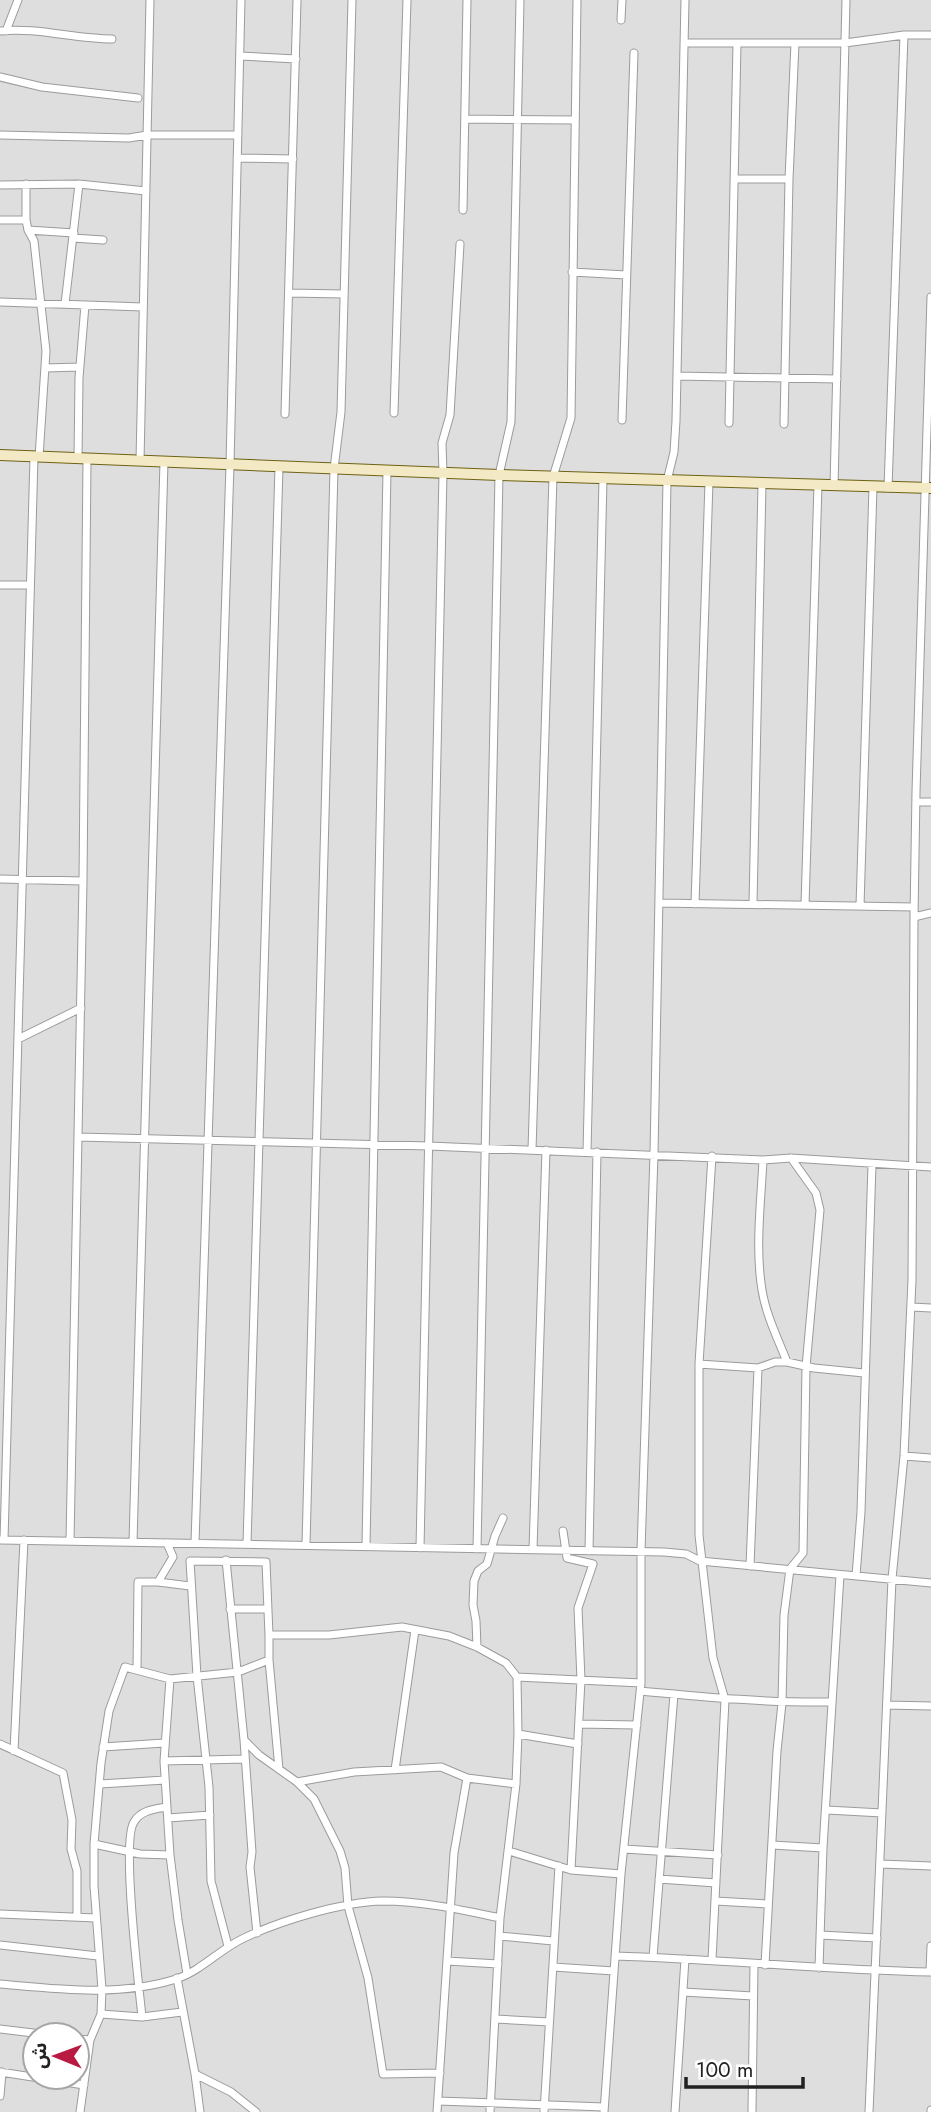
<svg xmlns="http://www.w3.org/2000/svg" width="931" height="2112" viewBox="0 0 931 2112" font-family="Jost,'Noto Sans Arabic',sans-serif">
  <rect width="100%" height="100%" fill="#f0ece9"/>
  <path fill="#dfdedf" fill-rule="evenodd" d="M0,0H931V2112H0ZM35,2035H77V2077H35Z"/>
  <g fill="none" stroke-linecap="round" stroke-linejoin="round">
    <defs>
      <path id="street" d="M621,20L622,0
        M0,31C37,27 74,39 112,39
        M6,31L18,0
        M684,43H845L904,35H931
        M240,56L296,59
        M0,77L42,87L138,98
        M465,119L575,120
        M0,135L129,138L147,135H238
        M237,158L293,159
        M734,179H789
        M26,184V220
        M0,185L79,184L146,191
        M463,210L467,0
        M0,220H26L28,230L74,233
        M28,230L34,241L46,351L39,457
        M73,238L103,240
        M572,272L626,275
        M289,293L344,294
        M931,297L916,792L914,917L931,913
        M0,302L143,307
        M65,304L79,184
        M45,368L80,367
        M677,376L837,379
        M394,413L407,0
        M285,414L297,0
        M622,420L634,53
        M729,423L737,43
        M784,424L789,179L795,43
        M78,458L79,378L85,305
        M140,461L150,0
        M834,486L846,0
        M888,488L904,35
        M0,585H30
        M916,802H931
        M0,879L83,881
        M660,903L914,907
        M695,904L709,482
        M753,904L762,484
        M805,905L818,485
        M860,906L873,487
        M18,1039L81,1008
        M78,1137L429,1146L763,1160L791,1158L931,1167
        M532,1150L553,477L571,418L577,0
        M587,1152L603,479
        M763,1160C761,1202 755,1248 762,1290C766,1315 778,1339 787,1362
        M911,1307L931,1308
        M699,1364L758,1368L775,1362H787L814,1368L864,1373
        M904,1456L931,1458
        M563,1531L567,1558L593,1564L578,1608L581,1680L571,1870
        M1,1540L664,1552L686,1554L700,1561L931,1583
        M4,1540L34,457
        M70,1541L83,881L87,459
        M133,1542L164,462
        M195,1543L230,465L241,0
        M247,1544L279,467
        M306,1545L334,469L341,412L352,0
        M366,1546L387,471
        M420,1548L443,473L442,443L450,415L460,244
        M477,1549L499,475L511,422L520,0
        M533,1549L546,1150
        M589,1551L597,1152
        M226,1560L244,1740L259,1755L297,1782L314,1799L340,1851L345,1868L348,1906L368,1978L383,2074L440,2073
        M750,1566L758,1368
        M856,1576L861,1512L872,1164
        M158,1582L190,1586
        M230,1609H268
        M477,1647L476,1621L473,1605L474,1581L478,1571L487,1564L495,1536L503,1518
        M269,1660L279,1769
        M137,1670L138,1582H158L173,1557L167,1543
        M517,1677L641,1683V1551L654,1154L667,481L674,452L676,421L685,0
        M640,1691C705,1697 767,1703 832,1702
        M887,1705L931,1706
        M579,1724L637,1725
        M518,1734L578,1744
        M244,1740L252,1852L250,1867L257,1933
        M0,1744L63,1773L72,1820L71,1849L77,1871V1917
        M103,1747L164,1743
        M14,1751L24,1540
        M164,1761L244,1759
        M395,1770L415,1630
        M297,1782L354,1772L441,1767L467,1778L516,1784
        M100,1784L165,1780
        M827,1810L882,1813
        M168,1818L210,1815
        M94,1844L140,1854L170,1855L164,1761L170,1679
        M772,1845L823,1848
        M624,1849L718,1855
        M509,1851L571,1870L621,1874
        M170,1855L178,1920L187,1974
        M881,1864L931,1866
        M659,1879L716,1883
        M715,1901L768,1904
        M0,1914L96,1918
        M820,1935L877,1938
        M499,1936L553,1941
        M0,1945L98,1956
        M228,1946L211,1881L209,1787L197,1676L190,1561L266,1562L269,1635H329L402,1627L449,1636L477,1647L506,1663L517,1677L518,1734L516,1784L500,1918L490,2112
        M615,1956C720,1959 825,1970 931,1972
        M653,1957L674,1694
        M712,1960L725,1700L713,1658L699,1535V1364L712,1156
        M447,1961L498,1964
        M765,1965L777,1751L782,1703L784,1615L790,1569L803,1553L806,1367L820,1210L816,1193L791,1158
        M553,1967L614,1971
        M819,1968L823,1848L840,1575
        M930,1972L931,1946
        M177,1978L195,2074L231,2092L256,2112
        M0,1984C57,1989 120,1997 176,1979C201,1971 220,1949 244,1938C282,1920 342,1902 383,1901C422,1901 462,1910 500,1918
        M683,1992L753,1996
        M101,2014L142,2017L182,2012
        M142,2017C139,1986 121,1841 134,1822C141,1810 155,1809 167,1807
        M495,2019L549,2022
        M0,2029L50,2035
        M77,2039L90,2040
        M0,2072L84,2085
        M195,2074L200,2112
        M0,2096L2,2072
        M438,2101L604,2107
        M80,2112L90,2040L101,2014L102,1989L94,1886V1844L101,1763L109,1711L125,1667L170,1679L238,1672L269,1660V1635
        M437,2112L454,1853L467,1778
        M544,2112L559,1866
        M604,2112L621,1874L641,1683
        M675,2112L685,1959
        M752,2112L754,1965
        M869,2112L892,1579L904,1456L912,1280L914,917
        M931,2112V2110"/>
      <path id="secondary" d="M0,455L499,475L931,488"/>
    </defs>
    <use href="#street" stroke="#9b9b9b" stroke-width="9"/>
    <use href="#secondary" stroke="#6d6113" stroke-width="12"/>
    <use href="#street" stroke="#fff" stroke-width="7"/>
    <use href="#secondary" stroke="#f3eac5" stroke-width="10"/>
  </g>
  <g transform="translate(56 2056) rotate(271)"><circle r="33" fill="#ffffff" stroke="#a6a6a6" stroke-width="2"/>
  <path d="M0-5L12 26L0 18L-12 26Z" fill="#b91a41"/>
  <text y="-10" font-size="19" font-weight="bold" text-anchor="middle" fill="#212121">ش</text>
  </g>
  <path d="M686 2077v10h117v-10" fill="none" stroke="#212121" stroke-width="3.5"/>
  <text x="696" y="2077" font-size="21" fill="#212121" stroke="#ffffff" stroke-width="5" paint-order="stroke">100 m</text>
</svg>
